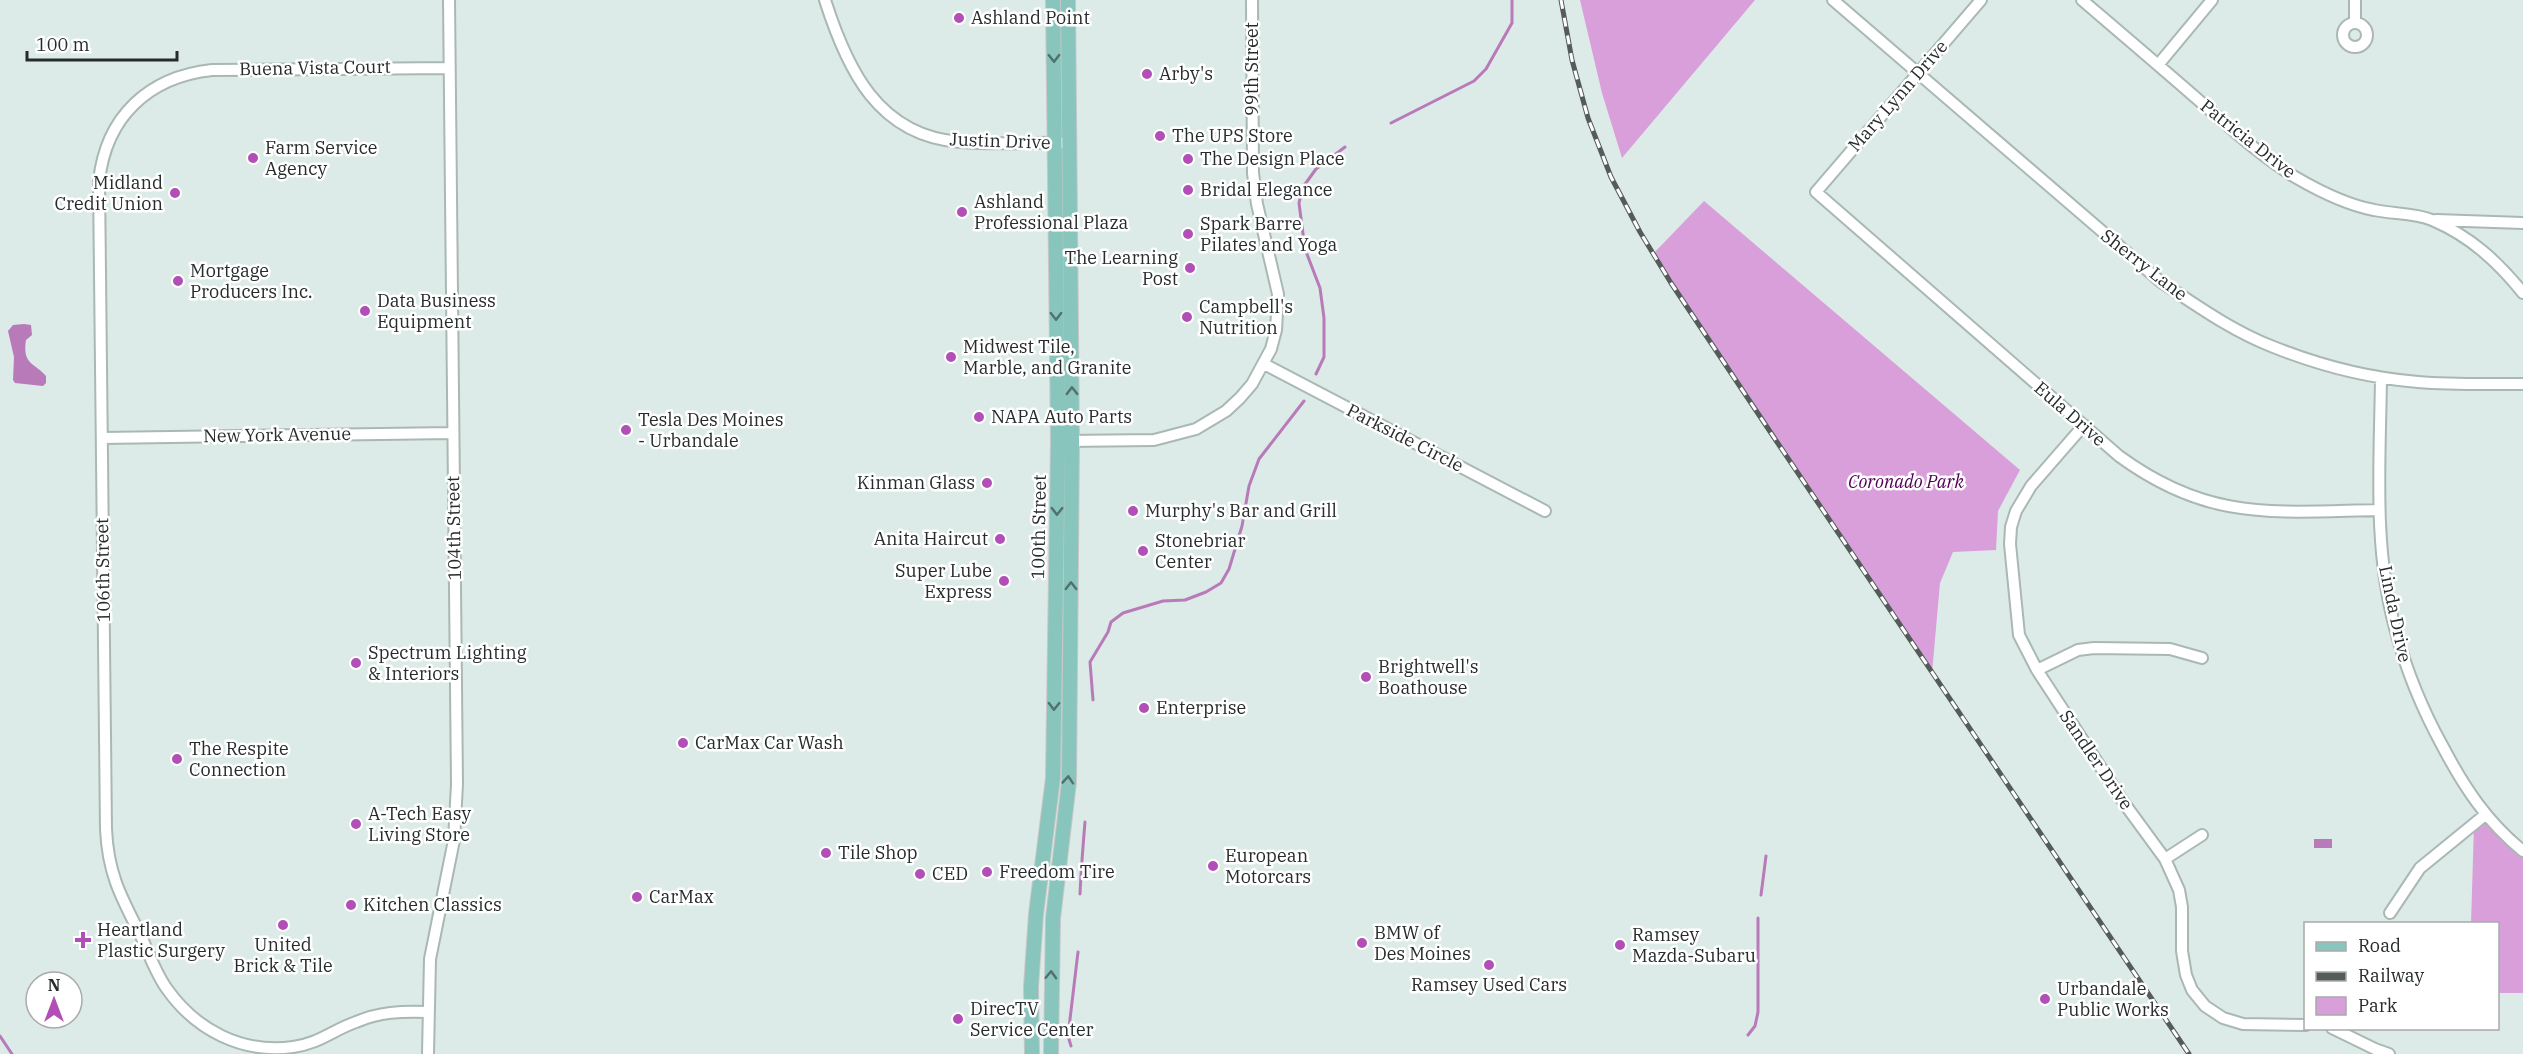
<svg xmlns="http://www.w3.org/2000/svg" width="2523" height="1054" viewBox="0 0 2523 1054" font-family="'IBM Plex Serif',serif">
  <rect width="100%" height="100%" fill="#dcebe7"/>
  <path fill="#d99fda" d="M1580,0H1755L1622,158L1602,93Z
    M1704,201L2020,470L1998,511L1996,550L1953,552L1940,583L1932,673L1653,254Z
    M2485,815L2523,851V993H2498V924H2471L2474,825Z"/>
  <path fill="#b87ab9" d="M24,324L31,325L32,335L26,340C22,365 35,363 46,376V383L43,386L15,383L13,380L14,357L8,331L13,325Z
    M2314,839H2332V848H2314Z"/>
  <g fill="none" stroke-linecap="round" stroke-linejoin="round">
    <path stroke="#b87ab9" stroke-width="3" d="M1391,123L1474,81L1486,69L1512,23V0
      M1316,374L1324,357V318L1320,288L1305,249L1299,203L1303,187L1316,169L1345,147
      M1093,700L1090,662L1108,632L1111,622L1123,613L1163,601L1185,600L1206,592L1221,583L1229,569L1242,526L1249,486L1259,459L1304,401
      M1080,894C1081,870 1083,846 1085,822
      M1761,895L1766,856
      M1748,1035L1755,1026L1758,1012V918
      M0,1036L12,1054
      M1071,1046L1068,1036L1078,952"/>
    <defs>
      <path id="minor" d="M825,0C847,69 878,136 960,142C996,145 1033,142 1070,143
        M1833,0L2161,282C2196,305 2232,331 2271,346C2318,365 2368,378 2418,382C2453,385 2488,384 2523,384
        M1981,0L1816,192L2119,456C2209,522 2274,512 2379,510
        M2082,0C2123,35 2163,69 2203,104C2232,129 2262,157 2295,177C2319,191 2347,205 2374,210C2393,214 2415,213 2432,220C2470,236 2498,262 2523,293
        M2355,0V23
        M2343 35a12 12 0 1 1 24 0a12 12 0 1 1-24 0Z
        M2158,65L2212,0
        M2436,220L2523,223
        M1264,364L1545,511
        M2381,378C2380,461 2373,547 2395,628C2406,670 2422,709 2443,747C2464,787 2487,822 2523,851
        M2084,425L2031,486L2016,511L2011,527L2010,544L2019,635L2037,670L2124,803L2165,859L2179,890L2182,907V951L2186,975L2192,990L2205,1006L2223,1018L2243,1024L2306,1025
        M102,438L453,433
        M1066,441L1154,440L1196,429L1226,411L1240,398L1252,384L1271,349L1276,330L1278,294L1257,204L1253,173L1252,0
        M2037,670L2078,650L2094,648L2170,649L2202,658
        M2165,859L2202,835
        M2390,913L2420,868L2485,815
        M427,1012C402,1011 379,1012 356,1022C333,1030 318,1044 293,1047C242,1054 196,1030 167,989C156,974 149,954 141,936C121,897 108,874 106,829L99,181C106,117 148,77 212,70L449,68
        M2332,1028L2375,1049L2389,1054
        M428,1054L430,959L454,840L457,784L449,0"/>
      <path id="major" d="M1032,1054L1031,987L1036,914L1053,778L1058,441L1053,0
        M1051,1054L1053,918L1069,782L1072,441L1068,0"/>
    </defs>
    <use href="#minor" stroke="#aab8b5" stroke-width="14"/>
    <use href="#major" stroke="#c7c8c8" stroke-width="16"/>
    <use href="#minor" stroke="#fff" stroke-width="10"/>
    <use href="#major" stroke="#88c5bc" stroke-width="14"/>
    <defs>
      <path id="rail" d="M1561,0L1572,60L1588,118L1611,177L1640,232L1671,283L1775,439L2189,1054"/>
    </defs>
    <use href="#rail" stroke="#545c5a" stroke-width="5"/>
    <use href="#rail" stroke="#fff" stroke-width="3" stroke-dasharray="9" stroke-linecap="butt"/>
  </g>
  <defs><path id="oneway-chevron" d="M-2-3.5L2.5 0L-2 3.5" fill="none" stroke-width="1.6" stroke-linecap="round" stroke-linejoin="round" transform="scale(1.5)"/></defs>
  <g stroke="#52716c">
    <use href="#oneway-chevron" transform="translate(1054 58) rotate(89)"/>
    <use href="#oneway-chevron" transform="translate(1056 316) rotate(89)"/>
    <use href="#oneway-chevron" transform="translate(1072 391) rotate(-91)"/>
    <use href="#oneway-chevron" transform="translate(1057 511) rotate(91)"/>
    <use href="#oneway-chevron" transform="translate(1071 586) rotate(-90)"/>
    <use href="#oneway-chevron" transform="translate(1054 706) rotate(91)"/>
    <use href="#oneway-chevron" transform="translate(1068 780) rotate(-86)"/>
    <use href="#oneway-chevron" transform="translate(1051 975) rotate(-88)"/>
  </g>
  <g fill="#b24fb6" stroke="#fff" stroke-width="2">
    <circle cx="959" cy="18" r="6"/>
    <circle cx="1147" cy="74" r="6"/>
    <circle cx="1160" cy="136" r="6"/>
    <circle cx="253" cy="158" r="6"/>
    <circle cx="1188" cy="159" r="6"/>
    <circle cx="1188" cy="190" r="6"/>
    <circle cx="175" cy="193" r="6"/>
    <circle cx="962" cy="212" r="6"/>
    <circle cx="1188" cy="234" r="6"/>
    <circle cx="1190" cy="268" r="6"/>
    <circle cx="178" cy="281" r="6"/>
    <circle cx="365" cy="311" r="6"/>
    <circle cx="1187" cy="317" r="6"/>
    <circle cx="951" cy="357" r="6"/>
    <circle cx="979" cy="417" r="6"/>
    <circle cx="626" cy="430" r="6"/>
    <circle cx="987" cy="483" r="6"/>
    <circle cx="1133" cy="511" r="6"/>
    <circle cx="1000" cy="539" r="6"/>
    <circle cx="1143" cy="551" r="6"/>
    <circle cx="1004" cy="581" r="6"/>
    <circle cx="356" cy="663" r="6"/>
    <circle cx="1366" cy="677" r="6"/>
    <circle cx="1144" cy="708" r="6"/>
    <circle cx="683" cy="743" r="6"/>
    <circle cx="177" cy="759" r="6"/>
    <circle cx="356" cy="824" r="6"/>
    <circle cx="826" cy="853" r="6"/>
    <circle cx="1213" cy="866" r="6"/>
    <circle cx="987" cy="872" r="6"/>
    <circle cx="920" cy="874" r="6"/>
    <circle cx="637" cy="897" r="6"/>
    <circle cx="351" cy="905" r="6"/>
    <circle cx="283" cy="925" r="6"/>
    <path d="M80 931h6v6h6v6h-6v6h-6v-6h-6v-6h6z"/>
    <circle cx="1362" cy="943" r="6"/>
    <circle cx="1620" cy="945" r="6"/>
    <circle cx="1489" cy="965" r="6"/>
    <circle cx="2045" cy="999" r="6"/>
    <circle cx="958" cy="1019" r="6"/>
  </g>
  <g text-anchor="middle" stroke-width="5" stroke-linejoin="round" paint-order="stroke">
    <g font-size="18" fill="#262c2b" stroke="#fff" text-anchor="start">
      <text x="971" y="24">Ashland Point</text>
      <text x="1159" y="80">Arby's</text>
      <text x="1172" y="142">The UPS Store</text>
      <text x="265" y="154">Farm Service<tspan x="265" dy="21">Agency</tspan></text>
      <text x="1200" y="165">The Design Place</text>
      <text x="163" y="189" text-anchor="end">Midland<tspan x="163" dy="21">Credit Union</tspan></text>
      <text x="1200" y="196">Bridal Elegance</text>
      <text x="974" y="208">Ashland<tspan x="974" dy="21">Professional Plaza</tspan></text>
      <text x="1200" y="230">Spark Barre<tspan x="1200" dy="21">Pilates and Yoga</tspan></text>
      <text x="1178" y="264" text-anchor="end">The Learning<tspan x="1178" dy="21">Post</tspan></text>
      <text x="190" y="277">Mortgage<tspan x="190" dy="21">Producers Inc.</tspan></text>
      <text x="377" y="307">Data Business<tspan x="377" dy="21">Equipment</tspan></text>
      <text x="1199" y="313">Campbell's<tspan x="1199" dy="21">Nutrition</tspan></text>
      <text x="963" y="353">Midwest Tile,<tspan x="963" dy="21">Marble, and Granite</tspan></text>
      <text x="991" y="423">NAPA Auto Parts</text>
      <text x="638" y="426">Tesla Des Moines<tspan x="638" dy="21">- Urbandale</tspan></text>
      <text x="975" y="489" text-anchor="end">Kinman Glass</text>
      <text x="1145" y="517">Murphy's Bar and Grill</text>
      <text x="988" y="545" text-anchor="end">Anita Haircut</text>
      <text x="1155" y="547">Stonebriar<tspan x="1155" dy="21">Center</tspan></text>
      <text x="992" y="577" text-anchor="end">Super Lube<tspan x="992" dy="21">Express</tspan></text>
      <text x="368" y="659">Spectrum Lighting<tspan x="368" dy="21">&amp; Interiors</tspan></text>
      <text x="1378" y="673">Brightwell's<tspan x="1378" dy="21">Boathouse</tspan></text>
      <text x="1156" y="714">Enterprise</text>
      <text x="695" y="749">CarMax Car Wash</text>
      <text x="189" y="755">The Respite<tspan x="189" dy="21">Connection</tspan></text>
      <text x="368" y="820">A-Tech Easy<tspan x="368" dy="21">Living Store</tspan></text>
      <text x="838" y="859">Tile Shop</text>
      <text x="1225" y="862">European<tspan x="1225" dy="21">Motorcars</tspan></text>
      <text x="999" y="878">Freedom Tire</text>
      <text x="932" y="880">CED</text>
      <text x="649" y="903">CarMax</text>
      <text x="363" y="911">Kitchen Classics</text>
      <text x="97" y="936">Heartland<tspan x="97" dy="21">Plastic Surgery</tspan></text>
      <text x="1374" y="939">BMW of<tspan x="1374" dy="21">Des Moines</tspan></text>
      <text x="1632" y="941">Ramsey<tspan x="1632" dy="21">Mazda-Subaru</tspan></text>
      <text x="283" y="951" text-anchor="middle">United<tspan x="283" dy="21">Brick &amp; Tile</tspan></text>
      <text x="1489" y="991" text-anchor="middle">Ramsey Used Cars</text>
      <text x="2057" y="995">Urbandale<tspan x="2057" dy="21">Public Works</tspan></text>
      <text x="970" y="1015">DirecTV<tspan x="970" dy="21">Service Center</tspan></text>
    </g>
    <g font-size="18" fill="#262c2b" stroke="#fff">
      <text transform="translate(315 68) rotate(-1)" y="6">Buena Vista Court</text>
      <text transform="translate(1252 69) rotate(-90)" y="6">99th Street</text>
      <text transform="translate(1898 96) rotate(-49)" y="6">Mary Lynn Drive</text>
      <text transform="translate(2248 139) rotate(38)" y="6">Patricia Drive</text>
      <text transform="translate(1000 141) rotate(2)" y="6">Justin Drive</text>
      <text transform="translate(2144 265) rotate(38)" y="6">Sherry Lane</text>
      <text transform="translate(2070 414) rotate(41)" y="6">Eula Drive</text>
      <text transform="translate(277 435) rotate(-1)" y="6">New York Avenue</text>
      <text transform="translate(1405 438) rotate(27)" y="6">Parkside Circle</text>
      <text transform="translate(1039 527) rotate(-89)" y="6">100th Street</text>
      <text transform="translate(454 528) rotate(-91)" y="6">104th Street</text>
      <text transform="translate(103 570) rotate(-91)" y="6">106th Street</text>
      <text transform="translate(2395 614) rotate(78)" y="6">Linda Drive</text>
      <text transform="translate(2096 760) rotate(56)" y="6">Sandler Drive</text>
    </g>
    <g font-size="18" font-style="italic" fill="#520056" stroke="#fff">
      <text x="1906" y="488">Coronado Park</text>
    </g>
  </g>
  <rect x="2304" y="922" width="195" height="108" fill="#ffffff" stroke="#a8abaa" stroke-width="1.5"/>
  <rect x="2316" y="942" width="30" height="9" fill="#88c5bc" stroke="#a8abaa" stroke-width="1.5"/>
  <text x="2358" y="952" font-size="18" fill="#262c2b">Road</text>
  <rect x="2316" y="972" width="30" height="9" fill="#545c5a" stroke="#a8abaa" stroke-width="1.5"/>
  <text x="2358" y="982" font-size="18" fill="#262c2b">Railway</text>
  <rect x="2316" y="997" width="30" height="18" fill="#d99fda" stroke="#a8abaa" stroke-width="1.5"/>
  <text x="2358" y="1012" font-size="18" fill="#262c2b">Park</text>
  <g transform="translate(54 1000)"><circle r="28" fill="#ffffff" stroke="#a8abaa" stroke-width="1.5"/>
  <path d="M0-4.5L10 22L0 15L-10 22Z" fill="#b24fb6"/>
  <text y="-9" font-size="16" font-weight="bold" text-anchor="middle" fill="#262c2b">N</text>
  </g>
  <path d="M27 51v9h150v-9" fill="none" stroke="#262c2b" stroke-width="3"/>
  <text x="36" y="51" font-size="18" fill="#262c2b" stroke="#ffffff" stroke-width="4.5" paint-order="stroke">100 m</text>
</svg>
